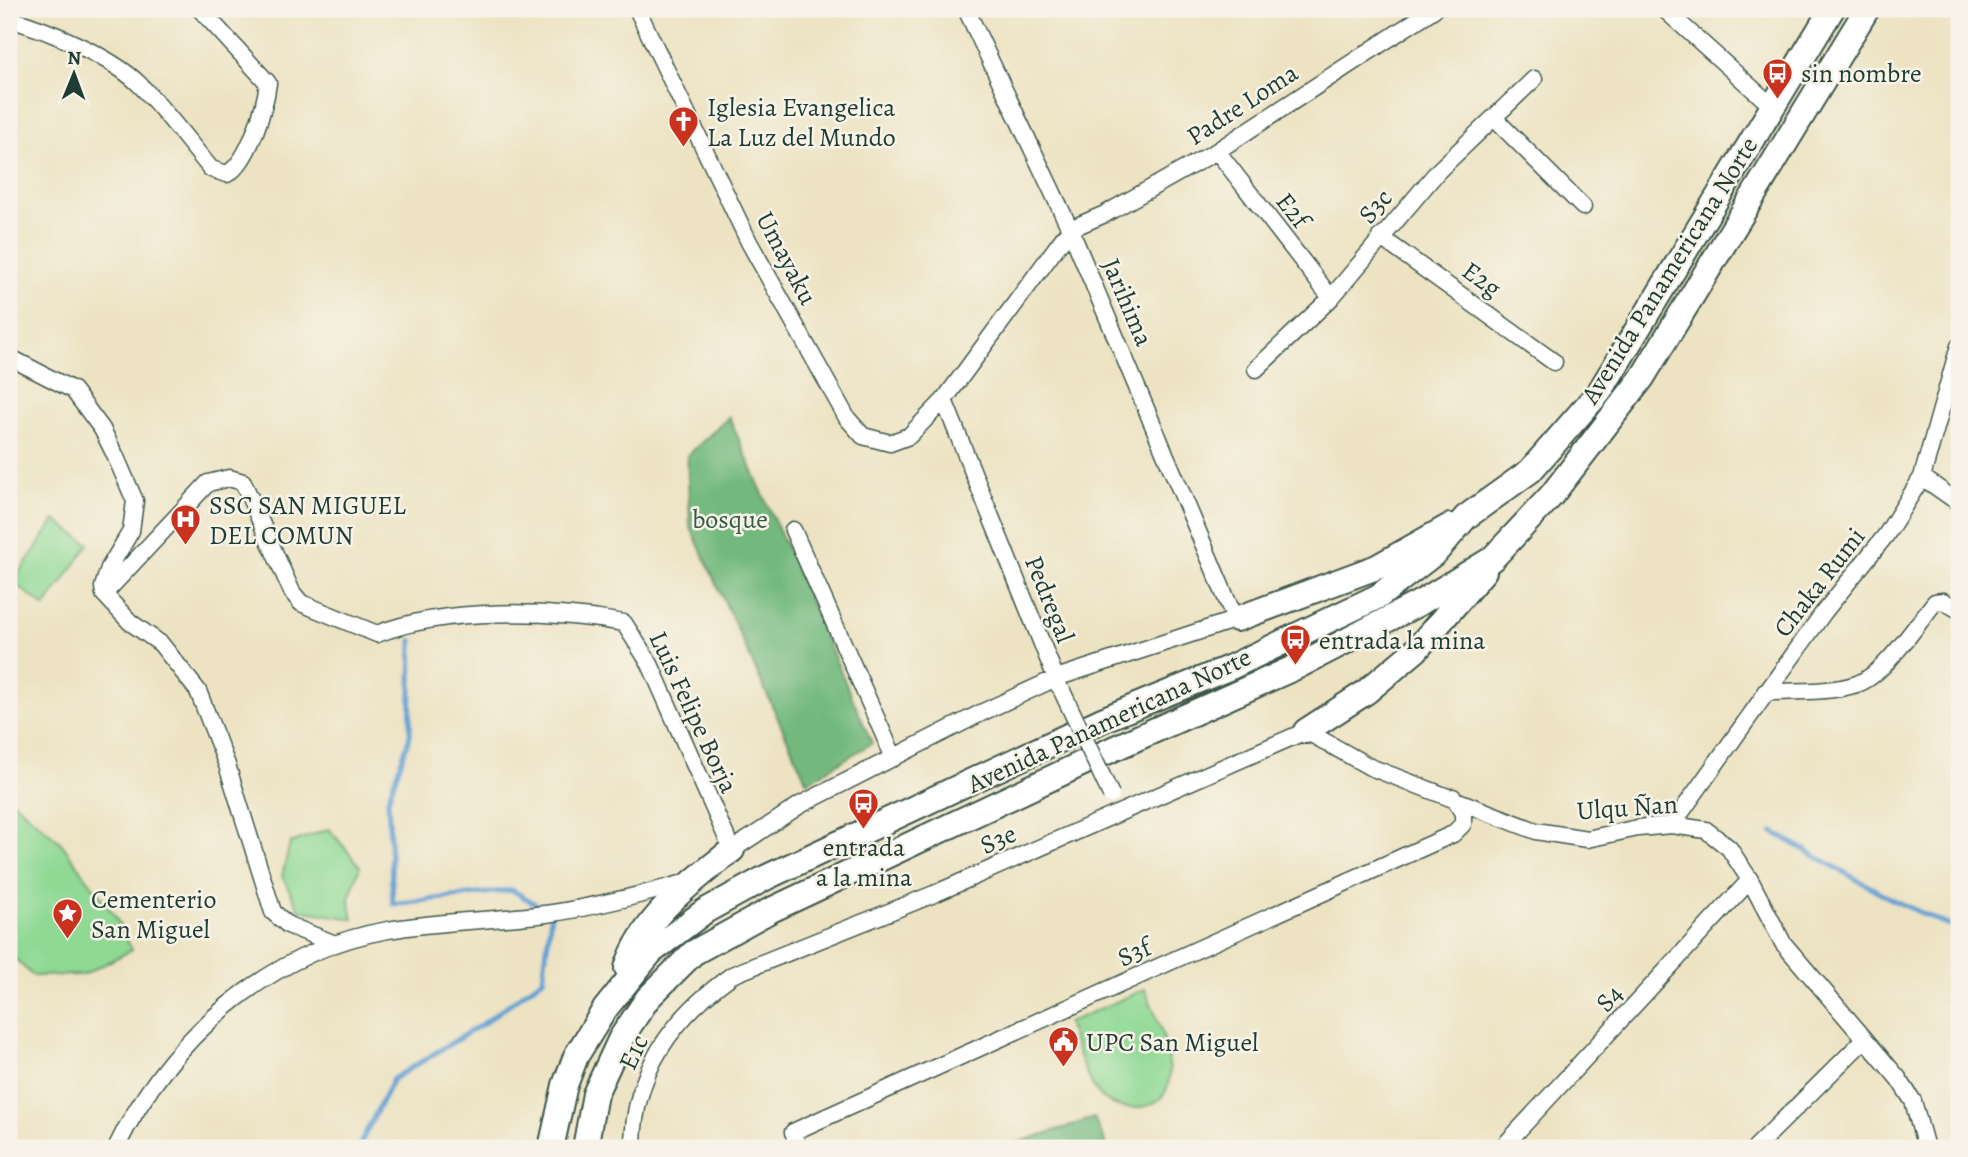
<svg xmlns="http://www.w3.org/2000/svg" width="1968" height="1157" viewBox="0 0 1968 1157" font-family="Alegreya,serif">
  <rect width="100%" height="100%" fill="#f7f3e8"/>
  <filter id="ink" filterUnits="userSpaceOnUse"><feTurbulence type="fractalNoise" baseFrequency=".0143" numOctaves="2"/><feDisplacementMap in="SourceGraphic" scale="14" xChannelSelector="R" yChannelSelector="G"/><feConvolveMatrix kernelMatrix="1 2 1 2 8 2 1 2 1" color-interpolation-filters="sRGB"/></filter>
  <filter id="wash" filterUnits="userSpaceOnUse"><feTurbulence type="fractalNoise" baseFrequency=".00686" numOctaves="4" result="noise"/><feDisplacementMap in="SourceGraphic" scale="28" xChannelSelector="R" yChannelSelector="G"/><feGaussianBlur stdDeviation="1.57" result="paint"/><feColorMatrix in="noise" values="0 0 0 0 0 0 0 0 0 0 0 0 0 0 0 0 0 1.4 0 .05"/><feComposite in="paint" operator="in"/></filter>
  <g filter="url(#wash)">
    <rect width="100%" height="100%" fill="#ede3c3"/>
    <path fill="#8fd994" stroke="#578b64" stroke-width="2" d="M55,520L89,544L45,607L13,582Z
      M9,798L61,843L115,916L132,950L83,975L33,976L9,953Z
      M329,829L360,866L349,899L353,919L300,910L282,876L290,843Z
      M1145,989C1158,1022 1200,1107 1131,1108C1119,1108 1105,1103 1098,1093C1083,1074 1076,1045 1067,1023Z"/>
    <path fill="#73b97e" stroke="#497b59" stroke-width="2" d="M729,417L872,743L807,782L690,526L687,456Z
      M1094,1118L1108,1148H1001Z"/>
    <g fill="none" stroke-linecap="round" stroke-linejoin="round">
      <path stroke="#619fd3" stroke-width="5" d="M412,640L410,736L388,799L393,904L512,890L544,909
        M1773,832L1895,901L1959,930
        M358,1148L393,1079L484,1023L543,979L551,915"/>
    </g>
  </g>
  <g filter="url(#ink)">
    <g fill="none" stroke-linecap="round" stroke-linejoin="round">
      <defs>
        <path id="minor" d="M637,9L749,242L847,418L863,436L890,443L909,436L944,400L1070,229L1105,214L1217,151L1434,9
          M966,9L1070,229L1235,619
          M1664,9L1774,108
          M9,19C46,29 110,56 138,83C164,109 187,140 211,169L227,174C249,162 265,107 268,83L200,9
          M1495,119L1583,207
          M1217,151L1331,298
          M1380,237L1554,362
          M9,357L73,390L102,429L115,455L135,501L131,531L109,568L103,587L104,594L130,622L161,644L198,691L227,765L273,912L288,925L335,944
          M1256,369L1331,298L1438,171L1534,79
          M944,400L1059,686
          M1922,477L1959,503
          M793,530L894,758
          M104,594L208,483L229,478L243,482L292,592L301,603L377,634C446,607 551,610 624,623L650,664L732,850L800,805L985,711L1056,678L1237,619
          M1765,692C1794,691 1829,693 1857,684C1885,674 1916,625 1935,602L1943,601L1959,610
          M1672,825L1824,612L1886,535L1922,477L1959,346
          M116,1148C168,1040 268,951 388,930C443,920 498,921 553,913C599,906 643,894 688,882
          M633,1148C633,1072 672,1018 732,975L934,894L1306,731L1370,767L1536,831L1587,839L1638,828L1672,825L1706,830L1729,848L1750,880L1783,943L1898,1078L1913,1101L1926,1148
          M799,1148L793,1132L1453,834L1463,824V813L1453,797
          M1502,1148L1750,880
          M1755,1148L1864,1040"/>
        <path id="trunk" d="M1237,619L1377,567L1450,526
          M1306,731L1366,692L1416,650L1484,571
          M627,968C643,917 692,882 732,850
          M551,1148L565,1085L576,1056L605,1009L651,952L705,911L767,877L1102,720L1231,667L1379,596L1436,552L1466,517L1530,471L1600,391L1832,9
          M585,1148L595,1094L621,1038L648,998L693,953L769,911L1115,748L1296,667L1423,601L1492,559L1551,496L1642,378L1867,9"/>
      </defs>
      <use href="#minor" stroke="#3e5649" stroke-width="19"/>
      <use href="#trunk" stroke="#3e5649" stroke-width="28"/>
      <use href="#minor" stroke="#fff" stroke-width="16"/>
      <use href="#trunk" stroke="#fff" stroke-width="24"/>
      <defs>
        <path id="minor-bridge" d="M1062,691L1111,795"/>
      </defs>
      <use href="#minor-bridge" stroke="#3e5649" stroke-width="19" stroke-linecap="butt"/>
      <use href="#minor-bridge" stroke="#fff" stroke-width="16"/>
    </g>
  </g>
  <defs>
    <symbol id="bus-pin" viewBox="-11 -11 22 30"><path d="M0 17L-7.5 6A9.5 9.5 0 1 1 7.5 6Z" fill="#c8321e" stroke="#f7f3e8"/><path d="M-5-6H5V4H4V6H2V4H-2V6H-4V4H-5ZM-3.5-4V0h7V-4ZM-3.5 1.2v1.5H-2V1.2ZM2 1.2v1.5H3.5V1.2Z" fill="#fff"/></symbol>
    <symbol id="church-pin" viewBox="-11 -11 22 30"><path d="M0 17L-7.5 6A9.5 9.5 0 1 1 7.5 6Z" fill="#c8321e" stroke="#f7f3e8"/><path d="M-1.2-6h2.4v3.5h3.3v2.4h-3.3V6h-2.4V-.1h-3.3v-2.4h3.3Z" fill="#fff"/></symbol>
    <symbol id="hospital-pin" viewBox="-11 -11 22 30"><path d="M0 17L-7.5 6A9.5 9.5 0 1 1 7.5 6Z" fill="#c8321e" stroke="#f7f3e8"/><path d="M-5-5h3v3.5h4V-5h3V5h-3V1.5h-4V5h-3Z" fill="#fff"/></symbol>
    <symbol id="sight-pin" viewBox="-11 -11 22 30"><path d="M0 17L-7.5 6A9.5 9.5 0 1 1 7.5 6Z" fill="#c8321e" stroke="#f7f3e8"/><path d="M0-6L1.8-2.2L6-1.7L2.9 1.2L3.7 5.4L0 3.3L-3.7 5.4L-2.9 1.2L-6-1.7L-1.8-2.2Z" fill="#fff"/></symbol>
    <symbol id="civic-pin" viewBox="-11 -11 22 30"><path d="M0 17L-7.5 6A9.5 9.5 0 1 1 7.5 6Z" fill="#c8321e" stroke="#f7f3e8"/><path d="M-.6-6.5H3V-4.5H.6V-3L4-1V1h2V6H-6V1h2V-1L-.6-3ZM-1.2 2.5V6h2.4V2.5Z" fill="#fff"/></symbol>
  </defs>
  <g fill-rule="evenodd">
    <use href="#bus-pin" x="1760" y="56" width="35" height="47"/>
    <use href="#church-pin" x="666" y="104" width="35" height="47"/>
    <use href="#hospital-pin" x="168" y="502" width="35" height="47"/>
    <use href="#bus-pin" x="1278" y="622" width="35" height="47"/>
    <use href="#bus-pin" x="846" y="786" width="35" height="47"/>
    <use href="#sight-pin" x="50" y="896" width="35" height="47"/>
    <use href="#civic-pin" x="1046" y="1024" width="35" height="47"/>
  </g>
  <g text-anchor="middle" stroke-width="5" stroke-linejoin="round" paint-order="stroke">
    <g font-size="26" fill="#1f3d34" stroke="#f7f3e8" text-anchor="start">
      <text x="1801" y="82">sin nombre</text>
      <text x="707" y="116">Iglesia Evangelica<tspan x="707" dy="30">La Luz del Mundo</tspan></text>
      <text x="209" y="514">SSC SAN MIGUEL<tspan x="209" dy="30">DEL COMUN</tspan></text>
      <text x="1319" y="649">entrada la mina</text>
      <text x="864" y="856" text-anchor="middle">entrada<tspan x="864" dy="30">a la mina</tspan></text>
      <text x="91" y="908">Cementerio<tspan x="91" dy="30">San Miguel</tspan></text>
      <text x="1086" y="1051">UPC San Miguel</text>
    </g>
    <g font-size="26" fill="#1f3d34" stroke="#f7f3e8">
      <text transform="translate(1242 104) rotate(-33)" y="9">Padre Loma</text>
      <text transform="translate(1375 206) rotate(-49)" y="9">S3c</text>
      <text transform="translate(1293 210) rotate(52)" y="9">E2f</text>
      <text transform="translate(787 258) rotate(62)" y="9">Umayaku</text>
      <text transform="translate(1669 270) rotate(-58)" y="9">Avenida Panamericana Norte</text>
      <text transform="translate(1482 279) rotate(36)" y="9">E2g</text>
      <text transform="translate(1128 302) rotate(67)" y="9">Jarihima</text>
      <text transform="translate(1819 582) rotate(-52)" y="9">Chaka Rumi</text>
      <text transform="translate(1050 599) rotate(68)" y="9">Pedregal</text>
      <text transform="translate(694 712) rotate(65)" y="9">Luis Felipe Borja</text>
      <text transform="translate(1109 720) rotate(-25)" y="9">Avenida Panamericana Norte</text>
      <text transform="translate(1627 807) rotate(-4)" y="9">Ulqu Ñan</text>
      <text transform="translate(998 839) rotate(-24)" y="9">S3e</text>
      <text transform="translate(1134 952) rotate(-24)" y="9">S3f</text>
      <text transform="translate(1609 998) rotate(-47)" y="9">S4</text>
      <text transform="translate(633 1052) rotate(-65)" y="9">E1c</text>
    </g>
    <g font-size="26" fill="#355c47" stroke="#f7f3e8">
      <text x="730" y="528">bosque</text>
    </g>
  </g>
  <rect width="1968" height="1157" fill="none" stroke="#f7f3e8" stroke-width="35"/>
  <g transform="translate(74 74) rotate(1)" stroke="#f7f3e8" stroke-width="5" paint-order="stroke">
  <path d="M0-5L12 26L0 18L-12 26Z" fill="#1f3d34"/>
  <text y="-10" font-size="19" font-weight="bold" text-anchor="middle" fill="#1f3d34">N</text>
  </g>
</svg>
